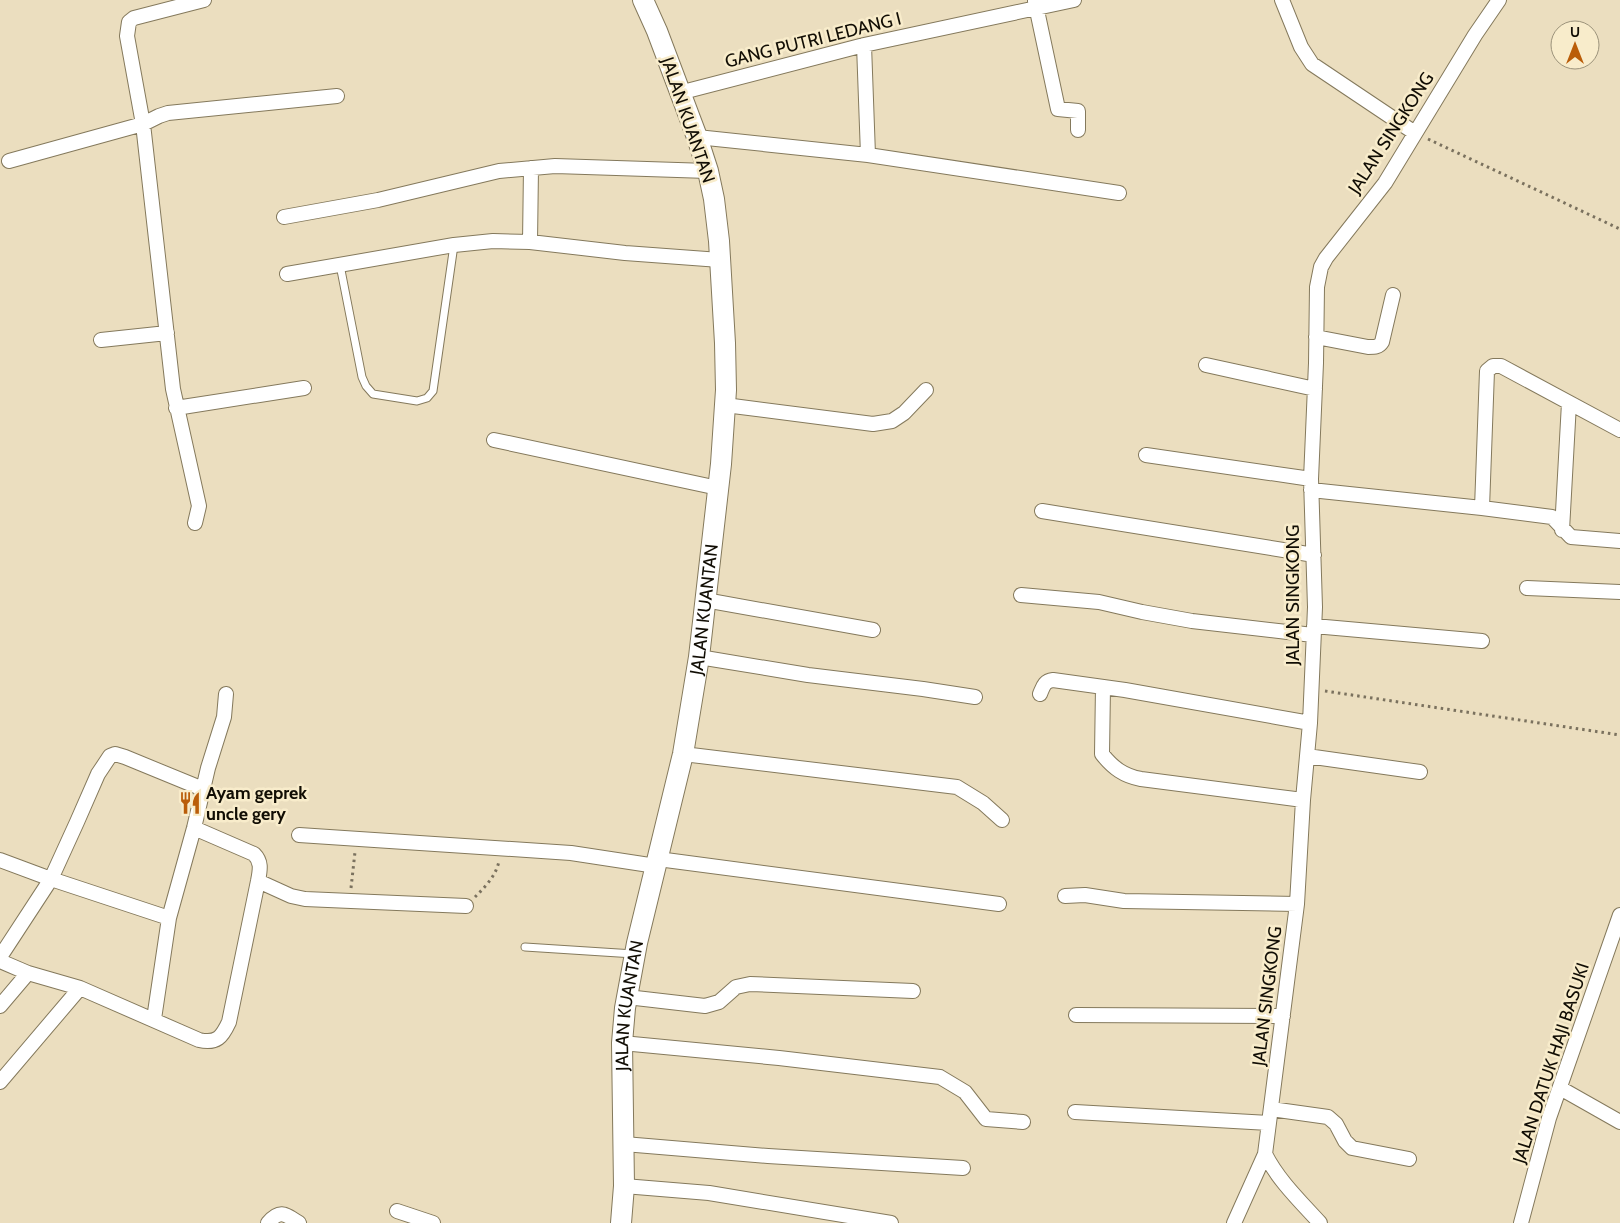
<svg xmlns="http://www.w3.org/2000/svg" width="1620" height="1223" viewBox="0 0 1620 1223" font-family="Cabin,sans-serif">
  <rect width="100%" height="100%" fill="#ebdebf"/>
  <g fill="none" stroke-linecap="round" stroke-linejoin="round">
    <defs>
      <path id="lane" d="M340,265L362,377L366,386L373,394L417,401L427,398L433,391L454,245
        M525,947L634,954"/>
      <path id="street" d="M1282,0L1301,47L1312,64L1415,133
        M1035,1L1058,109L1078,111V130
        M864,45L868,155
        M679,93L864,45L1074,0
        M697,137L868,155L1119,193
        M9,161L143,124L159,116L168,113L337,96
        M284,217L378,200L499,171L555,166L708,171
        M530,242L531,168
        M287,274L454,245L493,241L530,242L625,253L720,260
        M1316,337L1368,347C1375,347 1379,347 1382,342L1393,295
        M101,340L167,333
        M1206,365L1315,389
        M725,405L873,424L892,421L904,413L926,390
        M176,408L304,388
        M494,440L718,488
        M1146,455L1311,479
        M1311,490L1482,508L1487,371L1493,366H1501L1620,430
        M1482,508L1552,517L1571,537L1620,541
        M1042,511L1314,555
        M195,523L199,506L173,389L143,124L127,36L129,22L134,18L204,0
        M1562,530L1569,403
        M1527,588L1620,592
        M1021,595L1099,602L1142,612L1192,621L1313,635
        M705,600L873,630
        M1314,626L1482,641
        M699,657L808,675L923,689L975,697
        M1103,687L1102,754C1113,768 1124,776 1141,779L1303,800
        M1040,694C1043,687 1044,681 1053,680L1125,690L1310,723
        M683,754L957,787L983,803L1002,820
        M1307,756L1420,772
        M299,835L571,853L656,866
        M658,859L999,904
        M0,860L51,879L169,918
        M258,881L291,896L305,899L466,906
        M1065,896L1085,895L1124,901L1297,904
        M0,957L51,879L77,822L98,774L110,756L115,754L125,757L203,789
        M0,961L28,973L80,988L199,1040C217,1044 222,1037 229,1022L258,881C260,870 262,862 254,854L194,828
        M627,997L705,1006L719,1002L736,987L750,984L913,991
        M0,1006L28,973
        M1076,1015L1283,1016
        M154,1019L169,918L194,828L208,768L224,717L226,694
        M622,1043L779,1058L940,1077L965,1092L986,1119L1023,1122
        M0,1082L80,988
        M1560,1088L1620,1122
        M1271,1109L1328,1117L1336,1124L1345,1141L1352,1148L1409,1159
        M1075,1112L1269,1123
        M624,1144L768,1156L963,1168
        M624,1186L709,1193L891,1223
        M397,1211L433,1223
        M268,1223C280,1209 285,1214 299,1223
        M1234,1223L1265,1154
        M1320,1223C1300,1201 1278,1180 1265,1154L1297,904L1303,800L1310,723L1315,607L1311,479L1316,363L1317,287L1321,267L1326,258L1385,183L1475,35L1499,0
        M1521,1223L1549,1118L1620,915"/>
      <g id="secondary">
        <path id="s1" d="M621,1223L624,1186L622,1043L625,1008L637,943L683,754L699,657L721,464L726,390L725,343L719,241L714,199L708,171L697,137L657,31L643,0"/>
      </g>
    </defs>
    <use href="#lane" stroke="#84795c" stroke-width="9"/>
    <use href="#street" stroke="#84795c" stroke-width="16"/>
    <use href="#secondary" stroke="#84795c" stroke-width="22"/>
    <path stroke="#7a715e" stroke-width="3" stroke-dasharray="2.5 4" stroke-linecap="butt" d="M1428,139L1620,229
      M1325,691L1620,735
      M351,888L355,852
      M475,897C485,887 496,876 499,861"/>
    <use href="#lane" stroke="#fff" stroke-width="7"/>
    <use href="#street" stroke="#fff" stroke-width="14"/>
    <use href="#secondary" stroke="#fff" stroke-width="20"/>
  </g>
  <defs>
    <symbol id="restaurant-bare" viewBox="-9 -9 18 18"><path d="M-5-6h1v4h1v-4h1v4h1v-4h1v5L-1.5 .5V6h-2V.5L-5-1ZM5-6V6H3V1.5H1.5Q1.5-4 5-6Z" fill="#ba5d09" stroke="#f8eccb" stroke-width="2.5" paint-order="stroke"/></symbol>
  </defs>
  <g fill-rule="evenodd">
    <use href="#restaurant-bare" x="174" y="787" width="32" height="32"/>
  </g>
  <g text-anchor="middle" stroke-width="5" stroke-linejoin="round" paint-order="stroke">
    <g font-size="18" fill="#110d04" stroke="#f8eccb">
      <text transform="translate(813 40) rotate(-14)" y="6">GANG PUTRI LEDANG I</text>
      <text transform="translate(688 120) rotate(71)" y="6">JALAN KUANTAN</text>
      <text transform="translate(1391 133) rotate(-57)" y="6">JALAN SINGKONG</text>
      <text transform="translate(1293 595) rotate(-90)" y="6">JALAN SINGKONG</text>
      <text dy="6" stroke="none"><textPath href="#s1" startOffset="622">JALAN KUANTAN</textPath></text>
      <text transform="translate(1267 996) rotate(-83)" y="6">JALAN SINGKONG</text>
      <text dy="6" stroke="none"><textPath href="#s1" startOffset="218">JALAN KUANTAN</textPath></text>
      <text transform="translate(1551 1063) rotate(-72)" y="6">JALAN DATUK HAJI BASUKI</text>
    </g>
    <g font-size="18" font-weight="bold" fill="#110d04" stroke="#f8eccb" text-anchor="start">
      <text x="206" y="799">Ayam geprek<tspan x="206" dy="21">uncle gery</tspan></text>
    </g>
  </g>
  <g transform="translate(1575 45)"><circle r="24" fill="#f8eccb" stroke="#9c937b"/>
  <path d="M0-4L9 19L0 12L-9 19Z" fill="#ba5d09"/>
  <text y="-8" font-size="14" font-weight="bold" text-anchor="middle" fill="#110d04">U</text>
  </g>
</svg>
